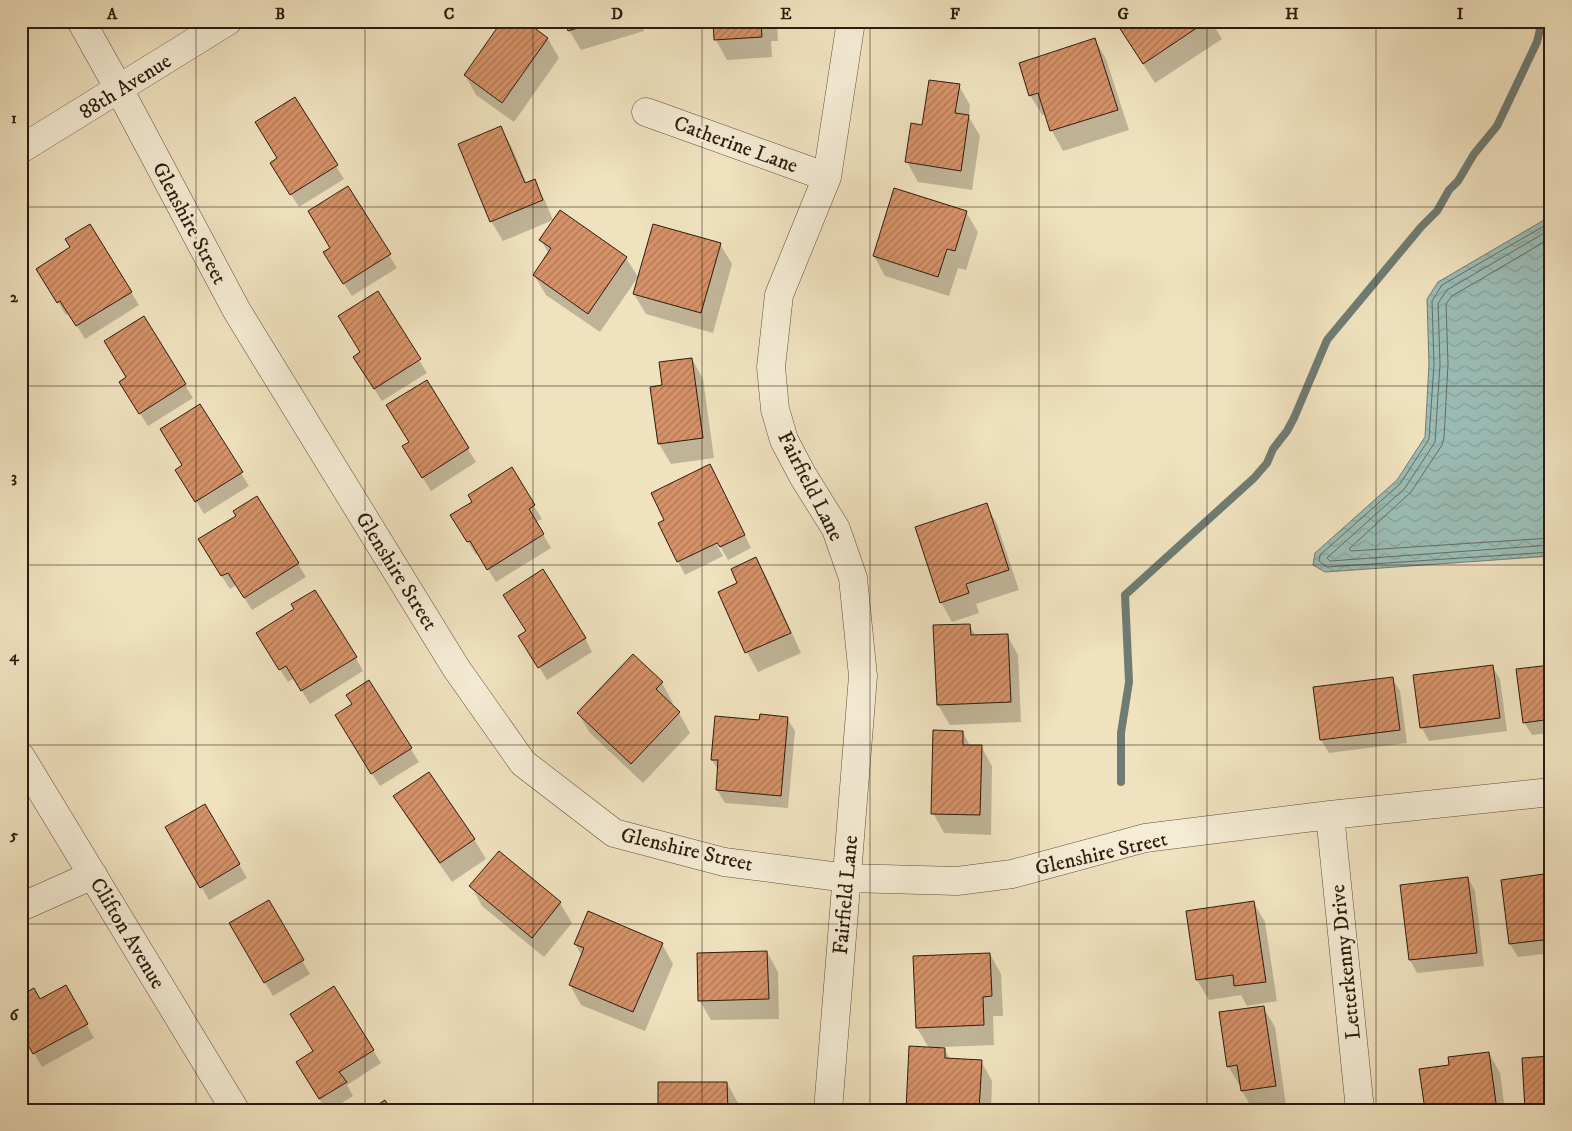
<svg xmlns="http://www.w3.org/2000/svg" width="1572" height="1131" viewBox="0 0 1572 1131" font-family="'IM FELL DW Pica',serif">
  <defs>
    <pattern id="water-waves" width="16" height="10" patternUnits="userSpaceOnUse" patternTransform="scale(1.25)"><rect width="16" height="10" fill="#9bbdb6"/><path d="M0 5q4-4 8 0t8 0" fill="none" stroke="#86a29b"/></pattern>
    <pattern id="building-hatch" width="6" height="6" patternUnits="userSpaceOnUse" patternTransform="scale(1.25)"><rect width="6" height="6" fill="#d69268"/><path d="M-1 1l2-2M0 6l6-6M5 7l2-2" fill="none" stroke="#ae7654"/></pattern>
  </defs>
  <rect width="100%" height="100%" fill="#f0e2bf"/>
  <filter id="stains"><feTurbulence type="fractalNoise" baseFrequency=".004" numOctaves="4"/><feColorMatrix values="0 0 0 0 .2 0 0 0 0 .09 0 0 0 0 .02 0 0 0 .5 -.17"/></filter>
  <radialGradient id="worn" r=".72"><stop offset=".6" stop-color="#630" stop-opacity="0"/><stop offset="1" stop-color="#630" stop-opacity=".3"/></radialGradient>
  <path fill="url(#water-waves)" stroke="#6f7c73" d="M1551,216V556L1325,572L1313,565L1315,553L1397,480L1425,437L1429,364L1427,299L1438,282Z"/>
  <path fill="#0003" d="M567,21H641L644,31L581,50L569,30Z
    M714,21H777L778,41H771L772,57L727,60L716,40Z
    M1124,21H1211L1222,39L1155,83L1130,44Z
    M548,39L559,58L514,122L476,95L465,75Z
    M1095,40L1106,59L1129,130L1063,151L1052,131L1046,114L1042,115L1030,95Z
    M959,86L970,105L969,117L980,136L972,190L918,182L907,162L923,127Z
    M294,99L344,179L299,207L279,176L278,159Z
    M501,128L512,148L527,184L534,181L545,201L553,220L503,241L491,221Z
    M347,188L397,268L352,296L332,266V248Z
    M966,212L978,232L966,270L958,268L949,296L885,276L874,256Z
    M541,240L626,258L638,277L600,332L546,295L534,275L549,254Z
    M720,244L732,264L713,333L646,314L634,294Z
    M45,282L131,292L139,305L85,339L69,313L66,315Z
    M377,293L427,373L382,401L362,370V353Z
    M143,317L193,398L148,426L128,395L127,378Z
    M692,359L703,379L714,458L671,464L659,444L663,386Z
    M426,382L476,462L431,491L411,459L410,442Z
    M199,405L249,486L204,514L185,483L184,466Z
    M511,469L542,519L536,522L551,548L496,582L478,553L476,555L460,529L474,502Z
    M717,478L751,548L728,560L715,537L713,538L723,556L685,575L659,524L666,521Z
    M257,498L306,577L252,610L236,585L230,589L207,553L238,516Z
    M986,504L997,524L1019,590L976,604L979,613L952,622L941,602Z
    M756,559L767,578L801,653L758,672L747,652L720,592L739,584Z
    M969,625L976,636L1007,635L1018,655L1021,722L950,725L938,705Z
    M585,638L592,652L547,680L528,649Z
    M265,646L356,658L363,671L310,704L294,678L288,682Z
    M1492,666L1500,679L1507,731L1429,741L1422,728L1415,676Z
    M1551,666V733L1532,735L1524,722Z
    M1392,678L1400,691L1407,743L1329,753L1321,740L1315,688Z
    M369,682L419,762L380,786L344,729L353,705Z
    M662,683L673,703L671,705L679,713L690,733L643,783L590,733L578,713Z
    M787,718L795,731L788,808L725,803L717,790L719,771L712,760L760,721Z
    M963,732L970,746H981L992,766L991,835L944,833L933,813Z
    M395,796L474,839L486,859L452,882L406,816Z
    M205,806L247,878L209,900L167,828Z
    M499,852L560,903L572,923L544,957L482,906L471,886Z
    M1551,875V953L1518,957L1510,944L1502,881Z
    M1468,878L1475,891L1484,966L1417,973L1410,960L1401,886Z
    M268,902L310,974L273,996L231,924Z
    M1254,903L1265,922L1277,1001L1247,1006L1241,995L1209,1000L1197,980L1187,912Z
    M575,944H662L673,964L645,1031L581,1005L570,985L582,956Z
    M767,952L778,972L779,1019L711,1020L700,1001Z
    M990,954L1001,974L1003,1016H993L994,1045L943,1047L950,1059L981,1061L992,1081L991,1110H907L929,1048L917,1028L914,957Z
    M66,986L94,1038L42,1067L21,1030L40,1000Z
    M1263,1007L1275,1027L1286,1106L1253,1110L1242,1091V1086H1240L1228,1066Z
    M373,1050L381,1063L347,1085L353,1096L331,1110H326L305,1076Z
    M1489,1053L1500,1073L1505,1110H1426Z
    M727,1083L738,1103V1110H660Z"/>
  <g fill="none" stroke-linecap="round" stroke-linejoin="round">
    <path stroke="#646c62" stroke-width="1" d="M1551,222L1442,285L1432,301L1434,364L1429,439L1400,484L1320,555L1319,561L1327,567L1551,552
      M1551,229L1447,290L1438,303L1440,364L1435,442L1405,488L1327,558L1330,561L1551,545
      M1551,238L1452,296L1446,304L1448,364L1444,438L1442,445L1411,492L1349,549L1351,551L1551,538"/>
    <path stroke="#6f7c73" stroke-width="8" d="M1121,782V733L1129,682L1125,595L1254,478L1267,463L1273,449L1287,431L1294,418L1327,340L1421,227L1437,211L1449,190L1458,181L1474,154L1497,126L1537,42L1542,21"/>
  </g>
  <path fill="url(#building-hatch)" stroke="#2d1b0e" d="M502,21H525L548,38L502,103L464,75Z
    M565,21H600L568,31Z
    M713,21H768V22H761L762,37L714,40Z
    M1122,21H1207L1143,64L1117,24Z
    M1095,38L1118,110L1050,131L1038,93L1029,96L1019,63Z
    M929,80L960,84L955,113L969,115L961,171L905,162L911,123L922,125Z
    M295,97L338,165L290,195L270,163L277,158L255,122Z
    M501,126L525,183L535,179L543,200L490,222L458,144Z
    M348,186L391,254L343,284L323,252L330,248L308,211Z
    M894,188L967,211L955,251L947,249L938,277L873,256Z
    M560,210L627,257L588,314L533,275L551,248L539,240Z
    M90,224L132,292L76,326L60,301L57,303L36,269L70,247L65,239Z
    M653,224L721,243L701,313L633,294Z
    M378,291L421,359L374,389L353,357L360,352L338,316Z
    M144,316L186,384L139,414L119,382L126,377L104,341Z
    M692,358L703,438L658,444L650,387L662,385L659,362Z
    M427,380L469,448L422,478L402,446L409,442L386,405Z
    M200,404L243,472L195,502L175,470L182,465L160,429Z
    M710,464L745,535L720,547L717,543L677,562L658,523L664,520L651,493Z
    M512,467L535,505L529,509L544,534L487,570L470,541L467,542L450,515L472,502L468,495Z
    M257,496L299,563L244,598L228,573L221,576L198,539L236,516L233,511Z
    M987,503L1009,570L966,584L969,593L940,603L915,527Z
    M756,557L791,633L745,653L718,592L737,583L731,569Z
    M543,569L586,638L538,668L518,636L526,631L503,595Z
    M315,590L357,657L301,691L286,666L279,670L256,633L294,609L291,604Z
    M970,624L971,635L1008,634L1011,702L937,705L933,625Z
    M633,654L663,682L656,689L680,712L631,764L577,713Z
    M1493,665L1500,718L1420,728L1413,675Z
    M1551,665V719L1523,723L1516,669Z
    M1393,677L1400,730L1320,740L1313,687Z
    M369,680L412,748L371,774L335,715L352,704L346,695Z
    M760,714L788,717L781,796L716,790L718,760H711L715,716L759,720Z
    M933,730L963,731V745H982L980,815L931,814Z
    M429,772L475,839L440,863L393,796Z
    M205,804L240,864L200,888L165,827Z
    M499,851L561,902L532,938L469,886Z
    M1551,873V939L1509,944L1501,880Z
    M1468,877L1477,953L1409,960L1400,885Z
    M269,900L304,960L264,983L229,923Z
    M1254,901L1266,982L1234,986L1233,975L1196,980L1186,911Z
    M588,911L663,943L633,1012L569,985L584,948L574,944Z
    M767,951L769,999L698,1001L697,953Z
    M990,953L992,996L983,997L984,1025L916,1028L913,956Z
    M66,985L88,1024L33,1054L21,1033V995L34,988L40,999Z
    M334,986L374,1050L339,1072L347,1082L319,1099L296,1062L313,1051L290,1014Z
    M1264,1006L1276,1086L1241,1091L1237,1065L1227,1067L1219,1012Z
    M909,1046L945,1048V1058L982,1060L979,1110H906Z
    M1489,1052L1497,1110H1425L1419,1069L1449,1065L1448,1057Z
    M1551,1056V1110H1525L1522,1058Z
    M658,1082H727L728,1110H658Z
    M385,1100L391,1110H370Z"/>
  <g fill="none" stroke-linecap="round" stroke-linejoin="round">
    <defs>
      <path id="minor" d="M81,21L119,89L237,311L456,668L523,763L614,833L724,862L847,878L957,881L1012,874L1145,838L1330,815L1551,792
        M646,112L827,177
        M21,149L228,21
        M21,757L235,1110
        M1330,815L1360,1110
        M21,907L93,875
        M828,1110L863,676L853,578L836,529L803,476L784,440L775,409L771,367L779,295L827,177L851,21"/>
    </defs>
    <use href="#minor" stroke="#5e4d3a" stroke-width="29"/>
    <use href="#minor" stroke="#f5ecd5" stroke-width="28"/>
  </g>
  <path fill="none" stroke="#2d1b0e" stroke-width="1" stroke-opacity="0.55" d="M196,21V1110M365,21V1110M533,21V1110M702,21V1110M870,21V1110M1039,21V1110M1207,21V1110M1376,21V1110M21,207H1551M21,386H1551M21,565H1551M21,745H1551M21,924H1551"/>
  <g text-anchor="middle" stroke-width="4.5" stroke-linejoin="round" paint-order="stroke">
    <g font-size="21" fill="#2d1b0e" stroke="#f5ecd5">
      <text transform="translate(125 86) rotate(-32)" y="7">88th Avenue</text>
      <text transform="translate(736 144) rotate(20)" y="7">Catherine Lane</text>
      <text transform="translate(190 223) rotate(62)" y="7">Glenshire Street</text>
      <text transform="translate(811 486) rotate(63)" y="7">Fairfield Lane</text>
      <text transform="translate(397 571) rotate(58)" y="7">Glenshire Street</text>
      <text transform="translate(687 849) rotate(13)" y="7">Glenshire Street</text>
      <text transform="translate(1101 853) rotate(-13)" y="7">Glenshire Street</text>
      <text transform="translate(845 895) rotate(-85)" y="7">Fairfield Lane</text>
      <text transform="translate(128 933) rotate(59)" y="7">Clifton Avenue</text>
      <text transform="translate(1345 962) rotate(-96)" y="7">Letterkenny Drive</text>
    </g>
  </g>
  <rect width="1572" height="1131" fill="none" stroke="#f0e2bf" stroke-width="55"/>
  <rect x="28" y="28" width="1516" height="1076" fill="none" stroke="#2d1b0e" stroke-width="2"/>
  <g font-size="16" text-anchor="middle" font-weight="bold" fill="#2d1b0e">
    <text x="112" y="19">A</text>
    <text x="280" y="19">B</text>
    <text x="449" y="19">C</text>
    <text x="617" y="19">D</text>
    <text x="786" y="19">E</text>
    <text x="955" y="19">F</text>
    <text x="1123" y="19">G</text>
    <text x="1292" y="19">H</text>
    <text x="1460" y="19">I</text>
    <text x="14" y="123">1</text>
    <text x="14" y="302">2</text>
    <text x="14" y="482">3</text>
    <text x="14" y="661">4</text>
    <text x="14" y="840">5</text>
    <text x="14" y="1020">6</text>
  </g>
  <rect width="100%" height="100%" filter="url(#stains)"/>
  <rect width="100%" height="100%" fill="url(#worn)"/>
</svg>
